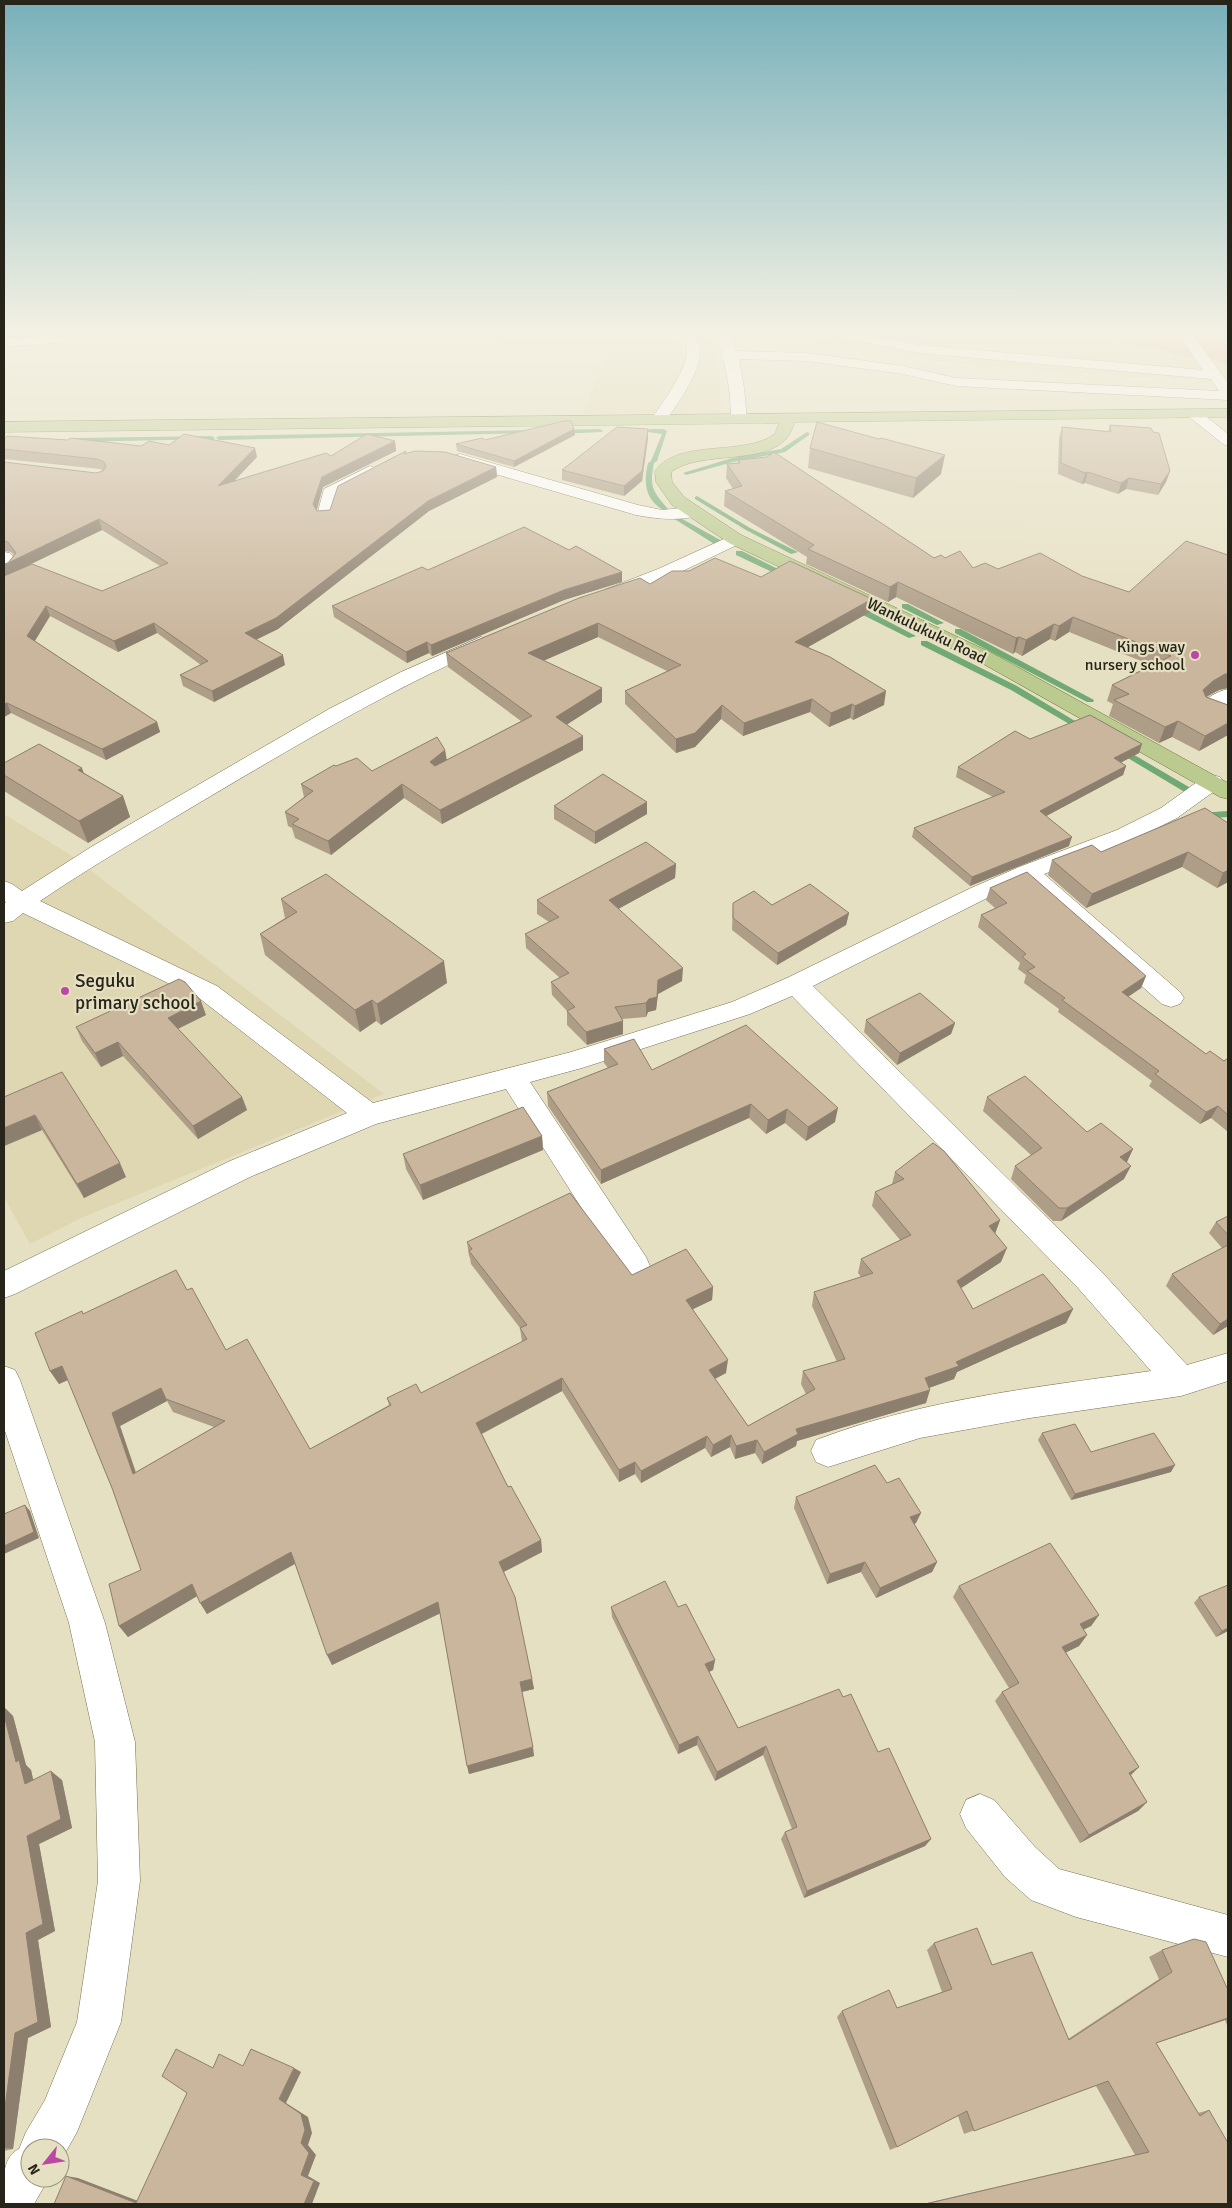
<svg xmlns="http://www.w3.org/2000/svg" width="1232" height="2208" viewBox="0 0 1232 2208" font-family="Signika,sans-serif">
  <rect width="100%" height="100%" fill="#e6e0c2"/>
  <path fill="#dfd7b1" d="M303,331H713L720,381L721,412L583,414L608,350Z
    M740,331H1228V381L1136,377L940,362Z
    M4,814L69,854L384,1094L81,1218L30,1244L4,1197Z"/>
  <path fill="#df9e7b" d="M1103,331H1186L1188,333H1202L1201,331H1228V367L1220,361L1182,356L1153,348L1124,345L1102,333Z"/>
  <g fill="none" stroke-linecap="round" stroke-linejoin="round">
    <path fill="#71a974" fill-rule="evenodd" d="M600,429L603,431L602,432L559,434L556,432L559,430Z
      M650,429H664L667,431L657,461L654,463C649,488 653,491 668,509L665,511C645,501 643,482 648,463L651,461L662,434L648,432V430Z
      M533,430L536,432L535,433L219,440L216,438L219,436Z
      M807,432L809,433V435L785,452L733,462L686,475L683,473L732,458L781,449Z
      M212,436L215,438L214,439L73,442L70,440L73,438Z
      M697,496L750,528L798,552L791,554L746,530L695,499V497Z
      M675,515L722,541L723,543L716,545L673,518V516Z
      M736,551H742L792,576L785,578L736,555Z
      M902,604H908L944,623L937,625L902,608Z
      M851,605H857L916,636L909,638L851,609Z
      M955,629H961L1094,700L1093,702H1087L955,633Z
      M921,641H927L1017,686L1090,730L1086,733L1083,732L1011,690L921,645Z
      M1119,746L1194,790L1195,792L1194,794H1188L1116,751L1115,749Z
      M1228,811V817L1200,819L1195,816L1200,813Z"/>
    <defs>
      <path id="minor" d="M661,331C669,331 678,330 685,332C724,344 676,406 663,424H653L650,421C660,406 696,360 685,343Z
        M714,331H728L736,351L807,353L903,366L956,378L1219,391L1211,379L919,353L825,335L818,331H847L919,345L1203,370L1176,331H1190L1228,383V400L956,386L903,374L807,361L739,359L744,388L747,419L744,422H734L731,419C731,388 725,360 714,331Z
        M59,335L66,339L64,342L4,347V339Z
        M1193,409L1198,410L1228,434V446L1223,444L1188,416L1186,413L1188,410Z
        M460,454L638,505L662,510L692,507L698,508L700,512L698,516C677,521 657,519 636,515L454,462L452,459L454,456Z
        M370,466L376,468L378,471L376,474L338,494L331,519H319L317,515L324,489Z
        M735,534L741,535L744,539L741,543L670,577L610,599L604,598L601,594L604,590L658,569Z
        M4,552L10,553L18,563L10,572L4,573Z
        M481,637L488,639L491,643L488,647C389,690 297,745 204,800C149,833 93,865 40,901L217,986L373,1103L571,1052L732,1002L787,978L971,888L1019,867L1117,830L1161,808L1204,777L1212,775L1220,777L1223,782L1220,787L1177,818L1133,840L1044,874L1180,992L1184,998L1180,1004L1171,1007L1162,1004L1024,882L987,898L813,986L1100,1270L1187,1365L1228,1353V1381L1181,1396L1030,1418L920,1438L828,1467L816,1462L811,1451L816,1440C923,1399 1039,1387 1151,1371L1078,1288L792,996L750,1014L582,1068L530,1082L646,1257L650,1266L646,1275L635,1279L624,1275L506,1089L376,1124L250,1177L15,1294L4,1298V1271L230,1161L347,1113L199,998L23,913L13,921L4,923V904L6,902L4,901V881L12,884L22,891L91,847L329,709L401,672Z
        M1228,689V704L1224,707L1228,709V723L1202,711L1199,707C1205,698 1218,691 1228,689Z
        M4,1366L15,1370L20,1380L105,1623L135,1742L140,1881L121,2022L77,2132L60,2162V2148H30V2178H49L34,2204H4C4,2186 0,2158 19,2149L26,2132L45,2100L77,2022L98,1881L95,1742L69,1623L4,1428Z
        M980,1794L994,1800L1035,1847L1059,1869L1228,1915V1957L1076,1917L1031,1900L1005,1877L966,1828L960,1814L966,1800Z"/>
      <path id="major" d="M1228,409V417L794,422C785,471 703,447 671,472L672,482L684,497L741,535L992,653L1228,783V799L1220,797L978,661L729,543L672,505L656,482L655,471C678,438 744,457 775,434L779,423L4,432V422Z"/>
    </defs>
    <use href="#minor" stroke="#767055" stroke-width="1"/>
    <use href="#major" stroke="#6a7834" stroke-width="1"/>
    <use href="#minor" fill="#fff" fill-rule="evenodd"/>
    <use href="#major" fill="#bbca8e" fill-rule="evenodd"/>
  </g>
  <path fill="#ae9d87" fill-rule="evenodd" d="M1110,425L1153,432L1170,471L1166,482L1158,495L1126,489L1118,494L1085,483L1082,484L1058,474L1059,438L1062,427L1108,431Z
    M574,429L575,435L514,467L457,451L456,444L485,440Z
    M648,429V438L642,481L624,496L562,480V470Z
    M4,439L141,446L169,445L257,457L234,481L331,456L395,441L396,451L323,487L317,510V511L330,510L406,453L496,467L497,477L429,511L278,629L256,640L285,665L214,702L183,686L180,675L201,665L157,633L118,652L50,616L35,641L157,722L160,732L106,760L11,713L4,717V564L8,563L14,555L11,552L4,551V462L96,473L103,471L100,469L4,459ZM102,530L160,566L102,591L26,566Z
    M810,448L941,474L913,498L808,468Z
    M738,460L934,558H945L973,568L998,569L1082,576L1129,592L1228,555V688L1219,690L1207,697L1228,705V735L1199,751L1172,737L1159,743L1109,716L1113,704L1107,701L1112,685L1151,665L1069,632L1055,641L1050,639L1022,656L1015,652L1013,654L896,597L888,602L806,564L807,557L724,506L725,491L733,489L726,478L727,464L738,463Z
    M569,550L622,572V582L564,600L432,656L429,653L407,663L334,617L332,606L428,570Z
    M761,577L870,612L808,647L884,705L853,720L850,718L829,727L810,712L743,736L721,719L695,747L676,753L625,704V691L667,671L598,637L543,661L602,702L567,724L583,750L442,824L404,798L331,855L295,838L292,828L288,826L285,812L304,797L301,784L336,766L372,771L445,750L447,760L521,721L448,667L446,653L650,584Z
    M1030,739L1142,744L1139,753L1121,762L1126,766L1123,775L1046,816L1069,846L970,886L912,837L914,828L993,797L956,777L958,767Z
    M4,763L84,773L123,796L130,817L88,843L4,791Z
    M647,802V814L595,844L554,819V806Z
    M1228,823V882L1217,888L1182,867L1086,908L1048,875L1052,860L1101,852Z
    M676,864L675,878L618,909L682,981L658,994L656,1010L648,1012L646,1017L622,1019L623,1034L587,1045L567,1025V1011L552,995L551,982L560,978L526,948L525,934L549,922L537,914V900Z
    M990,888L1146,976L1141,988L1128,997L1206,1054L1224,1061L1228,1058V1132L1211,1118L1200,1124L1149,1086L1152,1081L1058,1012L1059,1009L1024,983L1026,975L1018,969L1020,963L978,927L981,915L995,908L986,900Z
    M281,899L447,983L381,1025L376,1021L360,1032L265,955L260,934L285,918Z
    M733,903L772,905L849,913L846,925L777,965L732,930Z
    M206,1015L178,1029L242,1097L247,1110L198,1139L123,1056L101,1067L82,1041L76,1027Z
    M866,1020L955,1023L951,1034L897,1065L864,1032Z
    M604,1049L652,1070L835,1122L806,1141L785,1123L766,1134L749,1118L601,1184L548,1106L547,1092L608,1068L604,1063Z
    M4,1097L126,1177L84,1198L42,1130L4,1146Z
    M987,1097L1087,1132L1133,1149L1126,1163L1124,1179L1061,1221H1053L1011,1179L1015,1166L1031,1155L983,1111Z
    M542,1136L543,1150L423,1200L406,1169L403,1154Z
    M895,1172L1000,1220L995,1233L1001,1262L961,1288L973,1309H1073L1066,1323L957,1372L954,1379L929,1388L926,1403L797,1441L796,1446L762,1464L755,1453L735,1459L730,1447L711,1457L705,1448L641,1483L635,1474L619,1482L562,1391L482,1434L508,1487L541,1540L542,1552L504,1572L532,1679L534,1689L522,1692L534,1756L469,1774L440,1613L332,1665L295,1564L207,1614L197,1596L128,1637L119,1626L141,1570L112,1488L68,1380L59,1384L50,1371L84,1314L187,1290L226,1350L310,1449L389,1405L387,1398L421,1393L522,1342L520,1328L471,1264L470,1258L469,1256L467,1242L632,1275L713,1287L712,1300L693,1309L726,1373L715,1379L748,1426L806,1394L801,1384L803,1371L837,1362L812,1306L814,1292L861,1277L858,1273L861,1259L900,1240L872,1206L875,1192L892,1184ZM167,1401L173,1412L214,1427L136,1472L120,1426Z
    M1228,1216V1326L1213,1335L1166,1286L1172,1274L1222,1248L1209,1233L1216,1222Z
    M1042,1433L1091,1452L1171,1472L1071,1500L1038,1440Z
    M796,1497L916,1523L914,1524L937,1562L932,1572L876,1598L861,1572L827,1584L794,1508Z
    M959,1586L1099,1615L1091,1626L1083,1630L1087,1635L1079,1646L1066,1652L1131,1775L1147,1802L1138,1811L1080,1843L995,1701L1002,1692L1009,1688L953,1597Z
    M1199,1597L1228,1631L1216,1637L1194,1603Z
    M611,1607H678L715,1660L713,1670L709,1672L738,1728L843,1697L931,1839L925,1846L804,1898L781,1839L785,1832L792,1829L763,1755L715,1781L697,1745L678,1754L612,1617Z
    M4,1707L13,1716L26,1765L31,1770L33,1779L62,1780L72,1828L39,1844L55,1931L38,1940L51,2027L28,2038L13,2149L4,2151Z
    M934,1943L992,1965L1068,2039L1159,1979L1149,1957L1162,1950L1228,1990V2028L1225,2020L1156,2043L1198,2113L1209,2110L1228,2204H923L1135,2155L1096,2086L964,2134L958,2116L897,2147L890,2150L837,2017L842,2011L897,2008L942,1992L927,1950Z"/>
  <path fill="#8d7f6e" d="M574,429L575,435L514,467V461Z
    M648,429V438L642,481L624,496V486Z
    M395,441L396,451L323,487L315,515L313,504L322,477Z
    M255,448L257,457L220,496L218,486Z
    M945,455L941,474L913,498L916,478Z
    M496,467L497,477L429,511L278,629L247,644L245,633L428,501Z
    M1170,471L1166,482L1158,495L1161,484Z
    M1088,472L1085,483L1082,484L1085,473Z
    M1129,478L1126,489L1118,494L1121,483Z
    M99,519L102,530L4,577V565Z
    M622,572V582L564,600L432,656L431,645L564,590Z
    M898,582L896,597L888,602L890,587Z
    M872,599L870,612L794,655L795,642Z
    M46,606L50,616L31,647L27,636Z
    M1073,617L1069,632L1055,641L1059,626Z
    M154,623L157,633L118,652L114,641Z
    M598,623V637L529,667L528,653Z
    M1054,624L1050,639L1022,656L1026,640Z
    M1019,637L1015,652L1013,654L1016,638Z
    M427,642L429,653L407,663L406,652Z
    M283,655L285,665L214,702L212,691Z
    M1225,674H1228V688L1219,690L1207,696L1198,706L1203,690L1213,681Z
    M602,688V702L557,731L556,717Z
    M886,691L884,705L853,720L855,706Z
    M812,699L810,712L743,736L744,723Z
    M7,703L11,713L4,717V704Z
    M852,704L850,718L829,727L831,713Z
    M722,705L721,719L695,747L676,753V739Z
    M1178,721L1172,737L1159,743L1165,727Z
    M157,722L160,732L106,760L102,749Z
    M1228,723V735L1199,751L1205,736Z
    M583,736V750L442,824L440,810Z
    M1142,744L1139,753L1111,768L1114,758Z
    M445,750L447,764L432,776L430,762Z
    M1126,766L1123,775L1037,821L1040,811Z
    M82,768L90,790L78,770Z
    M402,784L404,798L331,855L328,841Z
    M123,796L130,817L88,843L79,821Z
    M647,802V814L595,844V832Z
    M1072,837L1069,846L970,886L972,877Z
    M1188,852L1182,867L1086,908L1092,894Z
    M676,864L675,878L609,914V900Z
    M1228,870V882L1217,888L1223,873Z
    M849,913L846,925L777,965L778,953Z
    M444,961L447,983L381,1025L377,1004Z
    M683,968L682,981L658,994L656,1010L648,1012L646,1017V1003L658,980Z
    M1146,976L1141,988L1117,1004L1122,992Z
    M372,1000L376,1021L360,1032L355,1010Z
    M201,1001L206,1015L173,1031L168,1018Z
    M623,1021V1034L587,1045L586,1032Z
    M955,1023L951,1034L897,1065L900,1053Z
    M118,1042L123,1056L101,1067L95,1053Z
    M242,1097L247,1110L198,1139L193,1126Z
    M751,1104L749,1118L601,1184V1170Z
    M1218,1106L1211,1118L1200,1124L1206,1112Z
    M838,1108L835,1122L806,1141L808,1127Z
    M787,1109L785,1123L766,1134L768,1120Z
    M35,1115L42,1130L4,1146V1128Z
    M542,1136L543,1150L423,1200L420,1185Z
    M1133,1149L1127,1162L1114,1170L1120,1157Z
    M120,1163L126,1177L84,1198L77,1184Z
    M1131,1166L1124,1179L1061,1221L1067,1208Z
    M1000,1220L995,1234L989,1226Z
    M1007,1248L1001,1262L952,1294L957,1281Z
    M713,1287L712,1300L685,1313L686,1300Z
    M1073,1309L1066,1323L957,1372L954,1379L920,1391L925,1378L956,1362Z
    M1228,1319V1326L1213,1335L1220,1324Z
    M728,1360L726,1373L707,1383L709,1370Z
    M62,1366L70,1379L59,1384L50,1371Z
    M562,1378V1391L479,1435L476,1423Z
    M161,1388L167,1401L120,1426L140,1486L133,1474L112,1413Z
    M930,1390L926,1403L797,1441L796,1446L762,1464L764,1452L796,1429Z
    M731,1435L730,1447L711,1457L713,1445Z
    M707,1436L705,1448L641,1483V1471Z
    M757,1440L755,1453L735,1459L736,1446Z
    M635,1462V1474L619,1482V1470Z
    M1175,1465L1171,1472L1071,1500L1075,1494Z
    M25,1505L30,1511L39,1538L4,1554V1546Z
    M921,1513L916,1523L905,1528L910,1517Z
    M541,1540L542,1552L501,1573L499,1562Z
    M291,1552L296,1563L207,1614L200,1603Z
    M865,1562L861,1572L827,1584L830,1574Z
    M937,1562L932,1572L876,1598L880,1588Z
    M192,1584L199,1595L128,1637L119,1626Z
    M438,1602L441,1613L332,1665L327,1655Z
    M1099,1615L1091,1626L1072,1635L1080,1624Z
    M1228,1628V1631L1216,1637L1222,1631Z
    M1087,1635L1079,1646L1055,1658L1062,1647Z
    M715,1660L713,1670L704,1674L705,1664Z
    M532,1679L534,1689L521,1692L520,1682Z
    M4,1707L13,1716L26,1765L31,1770L36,1793L25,1784L16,1762L4,1715Z
    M698,1736L697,1745L678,1754L679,1745Z
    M766,1746L763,1755L715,1781L717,1772Z
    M533,1747L534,1756L469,1774L467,1766Z
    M1139,1767L1130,1776L1129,1773Z
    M51,1771L62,1780L72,1828L39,1844L55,1931L38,1940L51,2027L28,2038L13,2149L4,2148V2114L26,1933L27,1836Z
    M1147,1802L1138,1811L1080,1843L1089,1835Z
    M931,1839L925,1846L804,1898L807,1891Z
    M1228,2018L1225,2020L1142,2048L1156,2043Z
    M294,2068L301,2072L286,2103L308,2117L312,2133L308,2145L316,2155L308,2176L320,2183L312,2204H304L301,2175L279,2099Z
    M66,2176L78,2178L146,2204L136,2203Z"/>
  <path fill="#cab69d" stroke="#8d7f6e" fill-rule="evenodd" d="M564,421H571L574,429L514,461L456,444L482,438L485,440Z
    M817,422L879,439L881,438L945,455L916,478L810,448Z
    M1110,425L1151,428L1153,432L1159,433L1170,471L1161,484L1129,478L1121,483L1088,472L1085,473L1061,463L1062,427L1111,432Z
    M617,427L648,429L642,471L624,486L562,470Z
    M184,434L255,448L218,486L326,453L331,456L367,434L395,441L322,477L313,504L317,511L330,510L338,486L406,451L404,454L415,451L445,452L496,467L428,501L276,618L245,633L283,655L212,691L180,675L208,661L154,623L114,641L46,606L27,636L157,722L102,749L7,703L4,704V576L32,564L102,591L168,563L99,519L4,565V564L8,563L16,553L8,542L4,541V462L96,473L103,471L106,467L104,462L97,459L4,449V439L7,436L68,440L70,438L141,446L149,441L169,445Z
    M774,452L934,558L941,555L945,558L960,551L973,568L985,563L998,569L1040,553L1082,576L1129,592L1186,541L1228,555V674H1225L1213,681L1203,690L1206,697L1228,705V723L1205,736L1178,721L1165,727L1114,700L1129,694L1112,685L1171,656L1073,617L1059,626L1054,624L1026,640L1019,637L1016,638L898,582L890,587L808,549L814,545L725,491L742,486L727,464L740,463L738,460L767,457Z
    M524,527L569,550L576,546L622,572L564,590L431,645L427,642L406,652L332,606L422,567L428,570Z
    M715,558L761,577L790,561L872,599L795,642L830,657L886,691L855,706L852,704L831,713L812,699L744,723L722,705L695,733L676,739L625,691L681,665L598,623L528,653L602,688L556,717L583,736L440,810L402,784L328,841L292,824L299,819L285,812L313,791L301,784L334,765L336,766L357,758L372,771L437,737L445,750L430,762L435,766L532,716L446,653L579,598L640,578L650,584L672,571H689Z
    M1090,715L1142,744L1114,758L1126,766L1040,811L1072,837L972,877L914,828L1005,792L958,767L1015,731L1030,739Z
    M39,744L82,768L78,770L123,796L79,821L4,775V763Z
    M603,774L647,802L595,832L554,806Z
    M1205,808L1228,823V870L1223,873L1188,852L1092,894L1052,860L1092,845L1101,852Z
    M646,842L676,864L609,900L683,968L658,980L657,997L649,999L646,1003L615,1007L623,1021L586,1032L567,1011L575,1007L551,982L569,973L525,934L559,917L537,900Z
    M1027,872L1146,976L1122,992L1206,1054L1210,1051L1224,1061L1228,1058V1115L1218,1106L1206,1112L1155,1074L1159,1071L1062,1000L1065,998L1027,971L1035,967L1022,957L1026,954L981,915L1007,903L990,888Z
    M326,874L444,961L377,1004L372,1000L355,1010L260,934L297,912L281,899Z
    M810,884L849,913L778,953L733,918V903L754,891L772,905Z
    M179,979L185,982L201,1001L168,1018L242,1097L193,1126L118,1042L95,1053L76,1027Z
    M920,993L955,1023L900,1053L866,1020Z
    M746,1025L838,1108L808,1127L787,1109L768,1120L751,1104L601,1170L547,1092L618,1064L604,1049L634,1039L652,1070Z
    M62,1072L120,1163L77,1184L35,1115L4,1128V1097Z
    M1025,1076L1087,1132L1101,1123L1133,1149L1120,1157L1131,1166L1067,1208H1059L1015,1166L1042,1148L987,1097Z
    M523,1107L542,1136L420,1185L403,1154Z
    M933,1143L944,1151L1000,1220L989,1226L1007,1248L957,1281L973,1309L1043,1274L1073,1309L956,1362L959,1366L925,1378L930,1390L796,1429L798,1434L764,1452L757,1440L736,1446L731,1435L713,1445L707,1436L641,1471L635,1462L619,1470L562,1378L476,1423L508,1487L511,1486L541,1540L499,1562L515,1597L532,1679L520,1682L533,1747L467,1766L438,1602L327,1655L291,1552L200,1603L192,1584L119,1626L109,1584L141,1570L112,1488L62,1366L50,1371L35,1333L82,1311L83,1314L176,1270L187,1290L192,1288L226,1350L247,1339L310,1449L391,1405L387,1398L416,1384L421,1393L527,1339L520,1328L527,1325L469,1251L472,1249L467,1242L570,1193L632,1275L686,1249L713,1287L686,1300L728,1360L709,1370L748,1426L815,1389L803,1371L845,1359L814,1292L873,1273L861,1259L911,1235L875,1192L904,1179L895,1172ZM161,1388L166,1399L225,1421L133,1474L112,1413Z
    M1228,1216V1235L1216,1222Z
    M1228,1245V1319L1220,1324L1172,1274Z
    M1075,1424L1091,1452L1154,1433L1175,1465L1075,1494L1042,1433Z
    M875,1465L887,1483L899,1478L921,1513L910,1517L937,1562L880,1588L865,1562L830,1574L796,1497Z
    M25,1505L34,1532L4,1546V1514Z
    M1050,1543L1099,1615L1080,1624L1087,1635L1062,1647L1139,1767L1129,1773L1147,1802L1089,1835L1002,1692L1019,1683L959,1586Z
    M665,1581L678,1607L686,1604L715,1660L705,1664L738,1728L839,1689L843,1697L851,1694L878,1752L889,1748L931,1839L807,1891L785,1832L797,1827L766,1746L717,1772L698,1736L679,1745L611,1607Z
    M1228,1585V1628L1222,1631L1199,1597Z
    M4,1715L16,1762L19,1760L25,1784L51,1771L61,1819L27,1836L43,1924L26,1933L38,2022L15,2033L4,2114Z
    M977,1928L992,1965L1032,1952L1069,2040L1172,1972L1162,1950L1194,1939L1206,1942L1228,1990V2018L1156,2043L1200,2116L1209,2110L1228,2143V2204H925L1149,2152L1108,2081L974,2131L967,2111L897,2147L842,2011L889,1990L897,2008L952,1989L934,1943Z
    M176,2049L213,2068L219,2054L243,2066L251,2049L294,2068L279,2099L301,2114L305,2130L301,2143L309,2153L301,2175L314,2181L304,2204H54L66,2176L136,2203L187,2093L162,2076Z"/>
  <linearGradient id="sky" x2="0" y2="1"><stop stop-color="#78b0ba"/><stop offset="0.52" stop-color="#f4f1e4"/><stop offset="1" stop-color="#f4f1e4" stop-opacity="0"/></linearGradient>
  <rect width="1232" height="640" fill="url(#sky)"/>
  <g fill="#bb49a4" stroke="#e6e0c2" stroke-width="2">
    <circle cx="1195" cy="655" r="5"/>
    <circle cx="65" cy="991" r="5"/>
  </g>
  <g text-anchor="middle" stroke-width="4.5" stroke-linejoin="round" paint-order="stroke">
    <g font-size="16" fill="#272419" stroke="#e6e0c2">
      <text transform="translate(927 630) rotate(26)" y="6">Wankulukuku Road</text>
    </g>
    <g font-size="16" fill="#272419" stroke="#e6e0c2" text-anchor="end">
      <text x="1185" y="652">Kings way<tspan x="1185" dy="18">nursery school</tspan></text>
    </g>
    <g font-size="19" fill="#272419" stroke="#e6e0c2" text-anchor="start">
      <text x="75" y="987">Seguku<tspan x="75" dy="22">primary school</tspan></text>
    </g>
  </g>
  <rect width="1232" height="2208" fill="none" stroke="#272419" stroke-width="10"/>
  <g transform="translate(45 2163) rotate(240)"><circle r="24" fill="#e6e0c2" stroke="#9a957e"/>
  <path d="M0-4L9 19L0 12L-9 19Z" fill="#bb49a4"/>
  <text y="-8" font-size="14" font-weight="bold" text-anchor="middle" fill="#272419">N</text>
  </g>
</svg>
